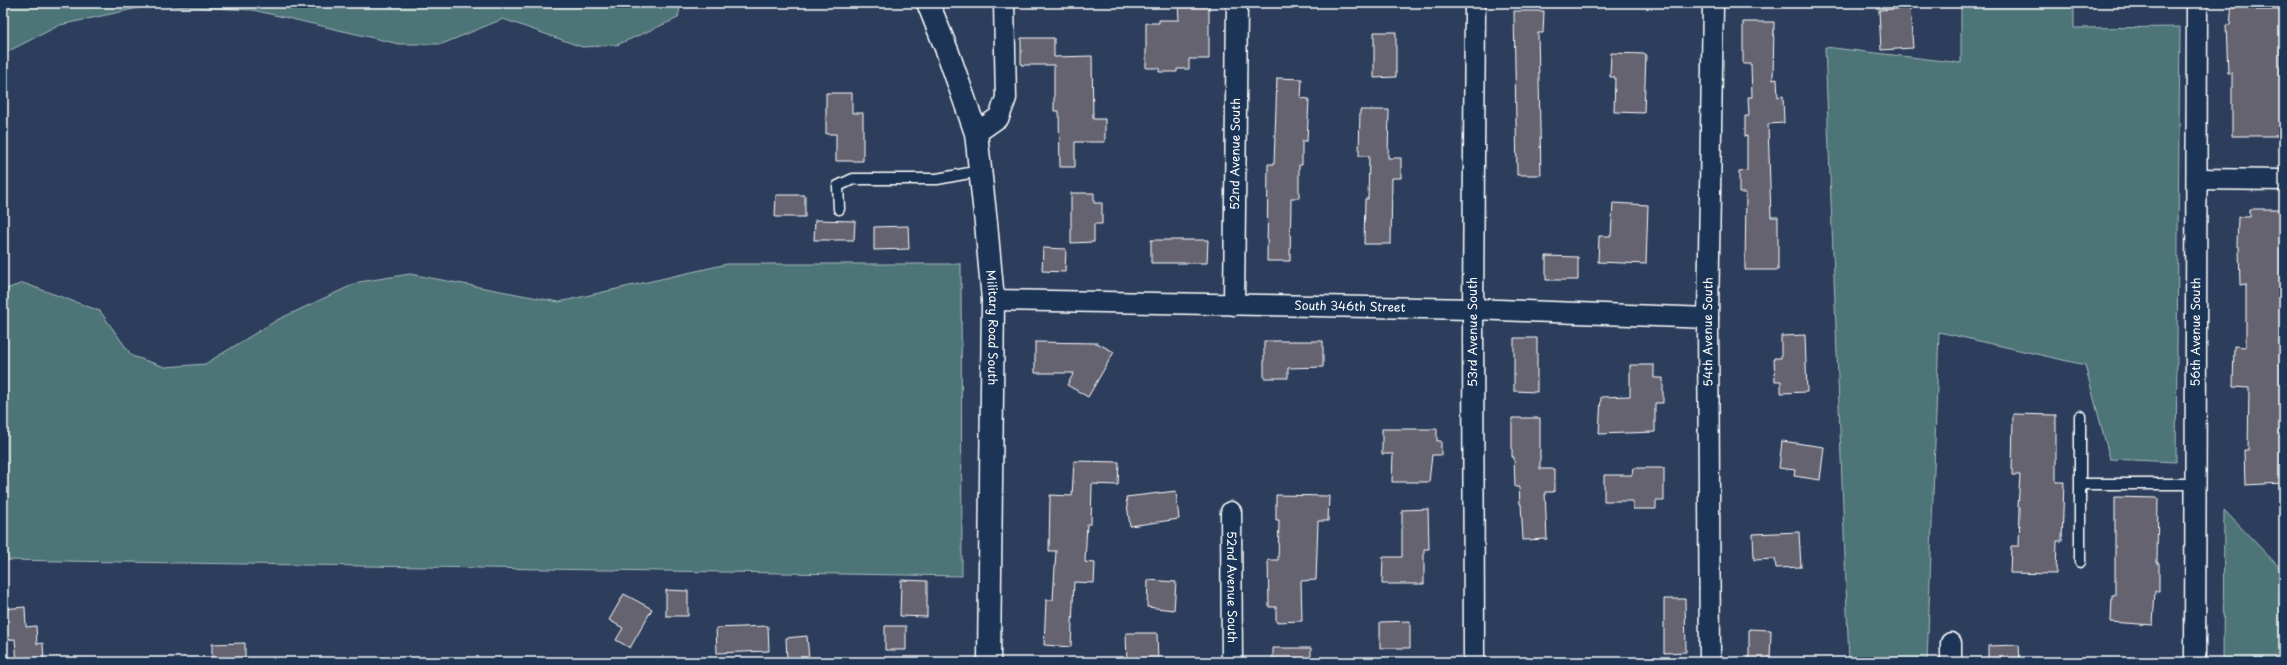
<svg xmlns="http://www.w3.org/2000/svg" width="2287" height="665" viewBox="0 0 2287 665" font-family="'Playpen Sans',sans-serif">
  <rect width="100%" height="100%" fill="#2c3e5c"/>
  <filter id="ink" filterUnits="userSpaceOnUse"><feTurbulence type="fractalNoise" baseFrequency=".025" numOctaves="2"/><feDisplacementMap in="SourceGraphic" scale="8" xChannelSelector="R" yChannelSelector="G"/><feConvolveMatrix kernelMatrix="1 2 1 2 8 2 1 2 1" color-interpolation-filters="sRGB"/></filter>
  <g filter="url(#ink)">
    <path fill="#4d7478" stroke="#a6babc" d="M3,3H681L678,18L617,45L582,47L503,19L442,44H399L253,10L152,5L60,25L3,54Z
      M1961,3H2074V28L2180,27L2176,462L2110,459L2085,365L1939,332L1927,662H1849L1825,47L1961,63Z
      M727,264H961L962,576L3,560V290L23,283L100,311L132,356L165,367L205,364L277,320L359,282L410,274L559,302Z
      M2224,510L2284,572V662H2223Z"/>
    <path fill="#666471" stroke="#fff" d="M1178,3H1209V59H1189V69H1177V72H1159V68H1146V23H1159V20H1179Z
      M2232,3H2256V10H2284L2281,72H2284V116H2281V136H2232V73H2228L2226,25H2230Z
      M1910,8L1913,48L1881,50L1879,10Z
      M1514,11H1544L1543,33H1538L1541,175H1517Z
      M1743,22H1774L1773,80L1777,79L1778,97L1783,96L1784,123L1768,124L1771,217H1778V270H1745L1746,193H1739V172L1747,171V136L1745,137V116H1749L1748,97H1752L1751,64H1743Z
      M1374,32H1396V77L1374,78Z
      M1021,38H1054V57L1092,56L1093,119H1105V142H1075V167H1060L1059,111H1054V65H1021Z
      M1611,53L1646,54L1644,113L1614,112L1615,77H1610Z
      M1277,78L1302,79L1301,98L1309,99L1307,141H1302V165H1299V198H1291L1290,261H1267L1268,164H1274Z
      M826,93H852V113H863V161H836V134H826Z
      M1360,110H1389L1388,158H1401V178H1392L1391,244H1364L1365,199H1368L1369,156H1359Z
      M1071,193H1094V203H1102V224H1094V242L1071,243Z
      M776,195H805V217H775Z
      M1613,203L1648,205L1646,264L1598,262L1599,236H1611Z
      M2250,209H2284V483L2245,485L2244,450H2248L2249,388L2233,387L2234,346L2246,347V284L2240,285L2239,246H2237L2238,217H2250Z
      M815,220L855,221L854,240H814Z
      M908,226L909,249L874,250V227Z
      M1151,240H1208L1207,263H1151Z
      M1043,248L1066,249L1065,272L1042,271Z
      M1546,256L1578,257V280H1546Z
      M1805,335L1807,392L1781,393V381H1775L1774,358H1781V336Z
      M1514,338H1537V392L1514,391Z
      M1264,341H1323V367L1288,368V378H1264Z
      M1035,342L1097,343L1114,352L1088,397L1067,385L1074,373H1035Z
      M1630,365H1654V378H1663V403H1655V432L1599,434L1601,397L1630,396Z
      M2013,414L2056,415V482H2064L2062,541H2057L2056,574L2010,573L2011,546H2019L2020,507H2018L2020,475H2012Z
      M1512,418H1540V469H1554V492H1545L1547,539L1523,540L1521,504H1520L1519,487H1515L1514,457H1512Z
      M1382,429H1437V441H1441V455H1432L1429,482H1392L1393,454H1382Z
      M1782,441L1824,447L1820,480L1794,476L1795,470L1779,468Z
      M1074,461L1119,462L1118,485L1092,484L1091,524H1087L1085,562L1095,563L1094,583L1074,582L1071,647L1044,645L1046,600H1053L1056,551H1049L1050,495L1072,496Z
      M1633,468H1664V501H1656V509H1633V501H1604V475H1632Z
      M1176,491L1179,519L1130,526L1126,497Z
      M1276,495L1329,496L1328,521H1318L1316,580L1301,581L1302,621L1276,622V607H1269L1268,560H1278L1279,520H1276Z
      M2115,497L2158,498L2157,563H2159V591H2155L2153,625L2111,622L2112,596H2115Z
      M1428,509L1429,549H1424V584H1382L1383,557H1402V510Z
      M1799,532L1801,567L1776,568L1775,559L1754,560L1753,534Z
      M901,580L927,581V617L900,616Z
      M1148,580L1176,582L1174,610L1147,607Z
      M666,590L688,591V616H666Z
      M624,594L652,609L630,648L616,640L623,628L609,620Z
      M1664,599H1685L1686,652L1664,653Z
      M25,607L26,627L36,626L37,644L43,643L44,662H17L15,639L3,640V609Z
      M1410,621V648H1380V622Z
      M768,626L769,651L717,653L716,628Z
      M885,626H906V650H885Z
      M1749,629L1771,630L1770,662H1749Z
      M1126,633H1157L1158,662H1127Z
      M807,636L809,659L787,660L786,638Z
      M245,643V662H212V644Z
      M2019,645L2020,662H1988V646Z
      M1273,648H1311V662H1273Z"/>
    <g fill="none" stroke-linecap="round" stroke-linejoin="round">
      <defs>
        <path id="service" d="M839,209L838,186L853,179H937L980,171
          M2080,416V562
          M2080,484H2196"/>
        <g id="minor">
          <path d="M976,133L999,117L1006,98L1004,3"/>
          <path d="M2197,179L2284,180"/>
          <path id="s1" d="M993,300L1473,309L1708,318"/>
          <path id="s2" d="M1234,305L1237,3"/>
          <path id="s3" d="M1231,512L1232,662"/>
          <path d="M1951,643V662"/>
          <path d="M1474,662L1473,309L1475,3"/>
          <path id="s4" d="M1710,662L1708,318L1713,3"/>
          <path id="s5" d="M2195,662L2197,3"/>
        </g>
        <g id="secondary">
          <path id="s6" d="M928,3L948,53L976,133L986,223L993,300L989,662"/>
        </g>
      </defs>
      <use href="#service" stroke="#fff" stroke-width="13"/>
      <use href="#minor" stroke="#fff" stroke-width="23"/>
      <use href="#secondary" stroke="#fff" stroke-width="25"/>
      <use href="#service" stroke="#1d3557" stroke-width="10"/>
      <use href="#minor" stroke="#1d3557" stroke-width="20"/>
      <use href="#secondary" stroke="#1d3557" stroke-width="22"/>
    </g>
  </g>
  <g text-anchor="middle" stroke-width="4" stroke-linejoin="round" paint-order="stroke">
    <g font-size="12" fill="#fff" stroke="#1d3557">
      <text dy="4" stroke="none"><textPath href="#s2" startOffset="151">52nd Avenue South</textPath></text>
      <text dy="4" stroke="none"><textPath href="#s1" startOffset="357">South 346th Street</textPath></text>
      <text dy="4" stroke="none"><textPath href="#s6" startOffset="334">Military Road South</textPath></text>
      <text transform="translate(1473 332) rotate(-90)" y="4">53rd Avenue South</text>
      <text dy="4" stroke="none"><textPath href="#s4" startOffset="330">54th Avenue South</textPath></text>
      <text dy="4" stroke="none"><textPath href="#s5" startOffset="330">56th Avenue South</textPath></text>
      <text dy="4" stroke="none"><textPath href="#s3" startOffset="75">52nd Avenue South</textPath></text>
    </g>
  </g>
  <rect width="2287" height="665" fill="none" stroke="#1d3557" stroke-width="16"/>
  <rect x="8" y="8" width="2271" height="649" fill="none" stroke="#fff" stroke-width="1.5" filter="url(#ink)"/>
</svg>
